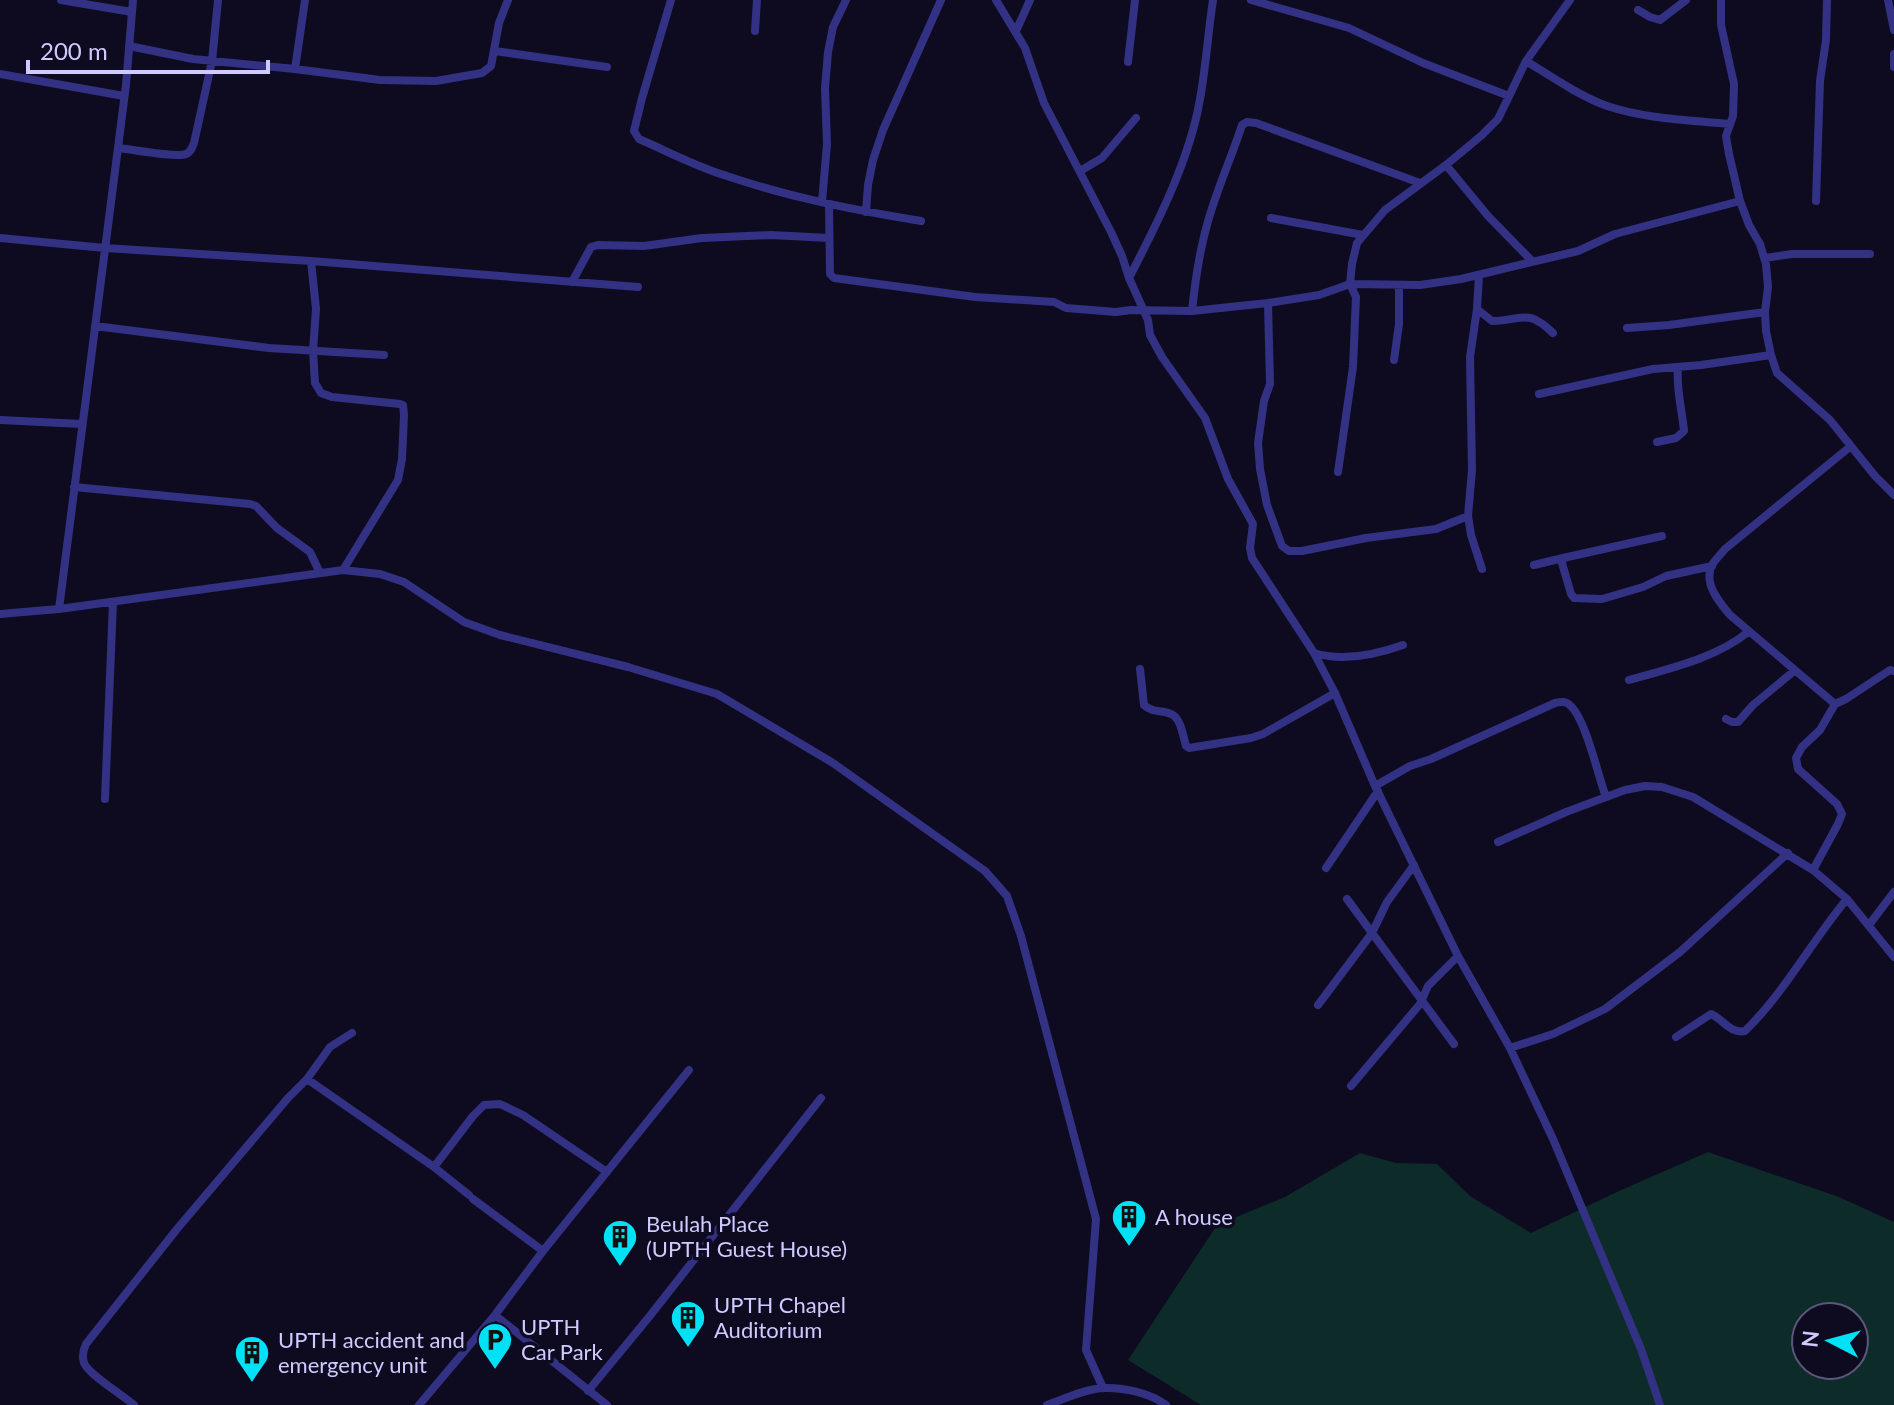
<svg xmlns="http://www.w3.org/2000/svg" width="1894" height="1405" viewBox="0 0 1894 1405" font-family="Lato,sans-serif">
  <rect width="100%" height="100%" fill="#0e0b20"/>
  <path fill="#0d2b29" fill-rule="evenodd" d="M1708,1152L1839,1197L1894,1222V1405H1201L1128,1360L1217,1225L1285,1197L1360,1153L1396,1163L1437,1164L1470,1196L1531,1233L1619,1191ZM1806,1317H1854V1365H1806Z"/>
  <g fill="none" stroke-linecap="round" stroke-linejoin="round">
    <path stroke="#333184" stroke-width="8" d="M61,0L132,12
      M671,0L642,98L634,131L639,139C667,151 695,166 724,175C788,197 854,210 921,221
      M996,0L1025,48L1044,103L1111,232L1122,256L1129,278L1148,320L1150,335L1162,357L1205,418L1228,479L1253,524L1250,548L1252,558L1314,653L1335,693L1375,786L1458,956L1510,1048L1553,1139L1641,1349L1660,1405
      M1251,0L1349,28L1423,63L1509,96
      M1721,0V25L1734,84L1733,116L1726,136L1729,154L1740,201L1749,225L1760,244L1766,264L1768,287L1765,312L1766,331L1771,355L1777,373L1830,420L1875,476L1894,495
      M1888,0L1894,30
      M1638,10L1650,17L1660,20L1686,0
      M755,31L757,0
      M1016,31L1030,0
      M129,46L193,59L295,69L380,80L436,81L482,73L491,66L499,23L508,0
      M495,51L607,67
      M1894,54V67
      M1526,61C1552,77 1578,95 1607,106C1646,119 1689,120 1729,124
      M1128,62L1135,0
      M295,69L305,0
      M0,74L124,96
      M118,148C130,149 177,158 186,154C191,152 192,148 194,143L212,61L218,0
      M1446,165L1488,216L1532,261
      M1080,171L1102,158L1136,118
      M1816,201L1820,81L1826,40L1827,0
      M822,202L827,144L825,88L828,52L833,27L846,0
      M829,204L830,274L834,278L975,297L1054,302L1066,308L1116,312L1131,310L1192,311L1268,303L1319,295L1350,284L1420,285L1461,279L1578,251L1615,234L1740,201
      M866,212L868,185L873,160L883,130L941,0
      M1271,218L1363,235
      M0,238L105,248L311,261L638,287
      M1765,258L1792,254H1870
      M311,261L316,309L313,351L315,383L321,393L332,397L400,404L403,405L404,415L402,459L398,480L343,570
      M1479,275L1477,309L1470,357L1472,470L1468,516L1471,535L1482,569
      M1129,278C1157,224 1190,159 1200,99C1206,66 1208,33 1213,0
      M572,282L591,247L598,245L644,246L702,238L771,235L829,238
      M1268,303L1270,384L1264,401L1258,443L1260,469L1267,505L1282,546L1289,551H1302L1366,538L1436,529L1468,516
      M1477,309L1492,321C1523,321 1526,307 1553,333
      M1192,311C1195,282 1199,253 1207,225C1216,191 1231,159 1242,125L1247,122L1256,123L1420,183
      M95,326L269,348L384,355
      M1627,328L1669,325L1765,312
      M1394,360L1399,324V285
      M1539,394L1653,369L1701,365L1771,355
      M0,420L82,424
      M1657,442L1676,438L1684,431C1682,410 1676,389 1678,367
      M1338,472L1353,367L1356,297L1350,284L1352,264L1357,243L1385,210L1446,165L1482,135L1498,119L1526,61L1570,0
      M74,487L250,504L256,506L277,528L310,552L320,573
      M1662,536L1563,558L1562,563L1571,594L1574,598L1602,599L1643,587L1666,576L1712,566
      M1534,565L1563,558
      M59,609L126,85L133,0
      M0,614L59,609L343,570L380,574L404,582L464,622L500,635L628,667L717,694L833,763L985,871L1007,896L1021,936L1096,1219L1086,1350L1103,1388
      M1314,653C1344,662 1375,655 1403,645
      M1140,669L1144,705C1154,714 1161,709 1171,714C1181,718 1183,736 1186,746L1189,748L1251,738L1263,734L1335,693
      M1629,680C1667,669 1717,658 1748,632
      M1835,704L1730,615C1719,602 1703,583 1712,565C1715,560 1721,554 1725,549L1851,446
      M1726,719L1732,722H1738L1753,705L1794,671
      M1375,786L1410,766L1431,759L1555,703C1560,702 1563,701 1567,703C1585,713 1598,777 1606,797
      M105,799L113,602
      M1498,842L1566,812L1625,790L1645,786L1662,787L1693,797L1813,870L1847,899L1894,957
      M1326,868L1378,791
      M1813,870L1838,824L1842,814L1837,804L1798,769L1796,758L1802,747L1820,730L1835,704L1846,699L1890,670L1894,671
      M1347,899L1454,1044
      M1869,925L1894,892
      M1318,1005L1372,933L1387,902L1414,865
      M1676,1037L1711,1014C1723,1019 1730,1034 1745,1031C1785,992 1811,942 1847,899
      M1510,1048L1553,1034L1605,1009L1680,952L1788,853
      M307,1079L434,1167L469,1195
      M1351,1086L1420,1004L1428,986L1458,956
      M434,1167L473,1116L484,1105L500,1104L523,1115L607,1172
      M473,1199L543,1251
      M495,1315L607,1405
      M588,1391L649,1317L821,1098
      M134,1405C123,1395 89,1375 84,1363C82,1356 83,1350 86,1344L177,1229L288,1098L307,1079L330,1047L352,1033
      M419,1405L495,1315L543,1251L689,1070
      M1047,1405C1064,1399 1085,1389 1103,1388C1123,1387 1150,1393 1166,1405"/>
  </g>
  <defs>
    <symbol id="building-pin" viewBox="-11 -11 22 30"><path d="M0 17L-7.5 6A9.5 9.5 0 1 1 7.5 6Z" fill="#00e1f5" stroke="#0e0b20"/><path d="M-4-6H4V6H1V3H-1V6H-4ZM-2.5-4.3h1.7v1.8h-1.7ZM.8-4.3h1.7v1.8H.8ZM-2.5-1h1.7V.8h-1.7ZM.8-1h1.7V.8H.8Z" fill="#111"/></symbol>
    <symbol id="parking-pin" viewBox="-11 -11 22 30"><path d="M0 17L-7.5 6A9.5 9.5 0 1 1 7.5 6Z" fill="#00e1f5" stroke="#0e0b20"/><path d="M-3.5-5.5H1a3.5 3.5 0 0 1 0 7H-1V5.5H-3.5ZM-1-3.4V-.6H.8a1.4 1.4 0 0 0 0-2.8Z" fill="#111"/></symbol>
  </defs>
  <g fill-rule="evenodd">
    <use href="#building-pin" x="1109" y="1197" width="40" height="54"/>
    <use href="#building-pin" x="600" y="1217" width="40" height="54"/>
    <use href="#building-pin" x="668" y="1298" width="40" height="54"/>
    <use href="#parking-pin" x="475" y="1320" width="40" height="54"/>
    <use href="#building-pin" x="232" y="1333" width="40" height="54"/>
  </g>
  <g text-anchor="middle" stroke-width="7" stroke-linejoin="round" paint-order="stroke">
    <g font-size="22" fill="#cfcaff" stroke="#0e0b20" text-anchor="start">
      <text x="1155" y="1225">A house</text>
      <text x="646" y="1232">Beulah Place<tspan x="646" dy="25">(UPTH Guest House)</tspan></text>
      <text x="714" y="1313">UPTH Chapel<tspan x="714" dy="25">Auditorium</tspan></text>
      <text x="521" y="1335">UPTH<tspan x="521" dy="25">Car Park</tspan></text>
      <text x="278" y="1348">UPTH accident and<tspan x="278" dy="25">emergency unit</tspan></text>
    </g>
  </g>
  <g transform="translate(1830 1341) rotate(276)"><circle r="38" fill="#0e0b20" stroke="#5b5779" stroke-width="2"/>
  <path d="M0-6L14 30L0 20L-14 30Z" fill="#00e1f5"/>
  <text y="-12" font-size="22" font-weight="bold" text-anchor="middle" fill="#cfcaff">N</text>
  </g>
  <path d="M28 60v12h240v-12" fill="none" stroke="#cfcaff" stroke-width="4"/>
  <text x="40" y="60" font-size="24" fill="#cfcaff" stroke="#0e0b20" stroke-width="6" paint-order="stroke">200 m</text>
</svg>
